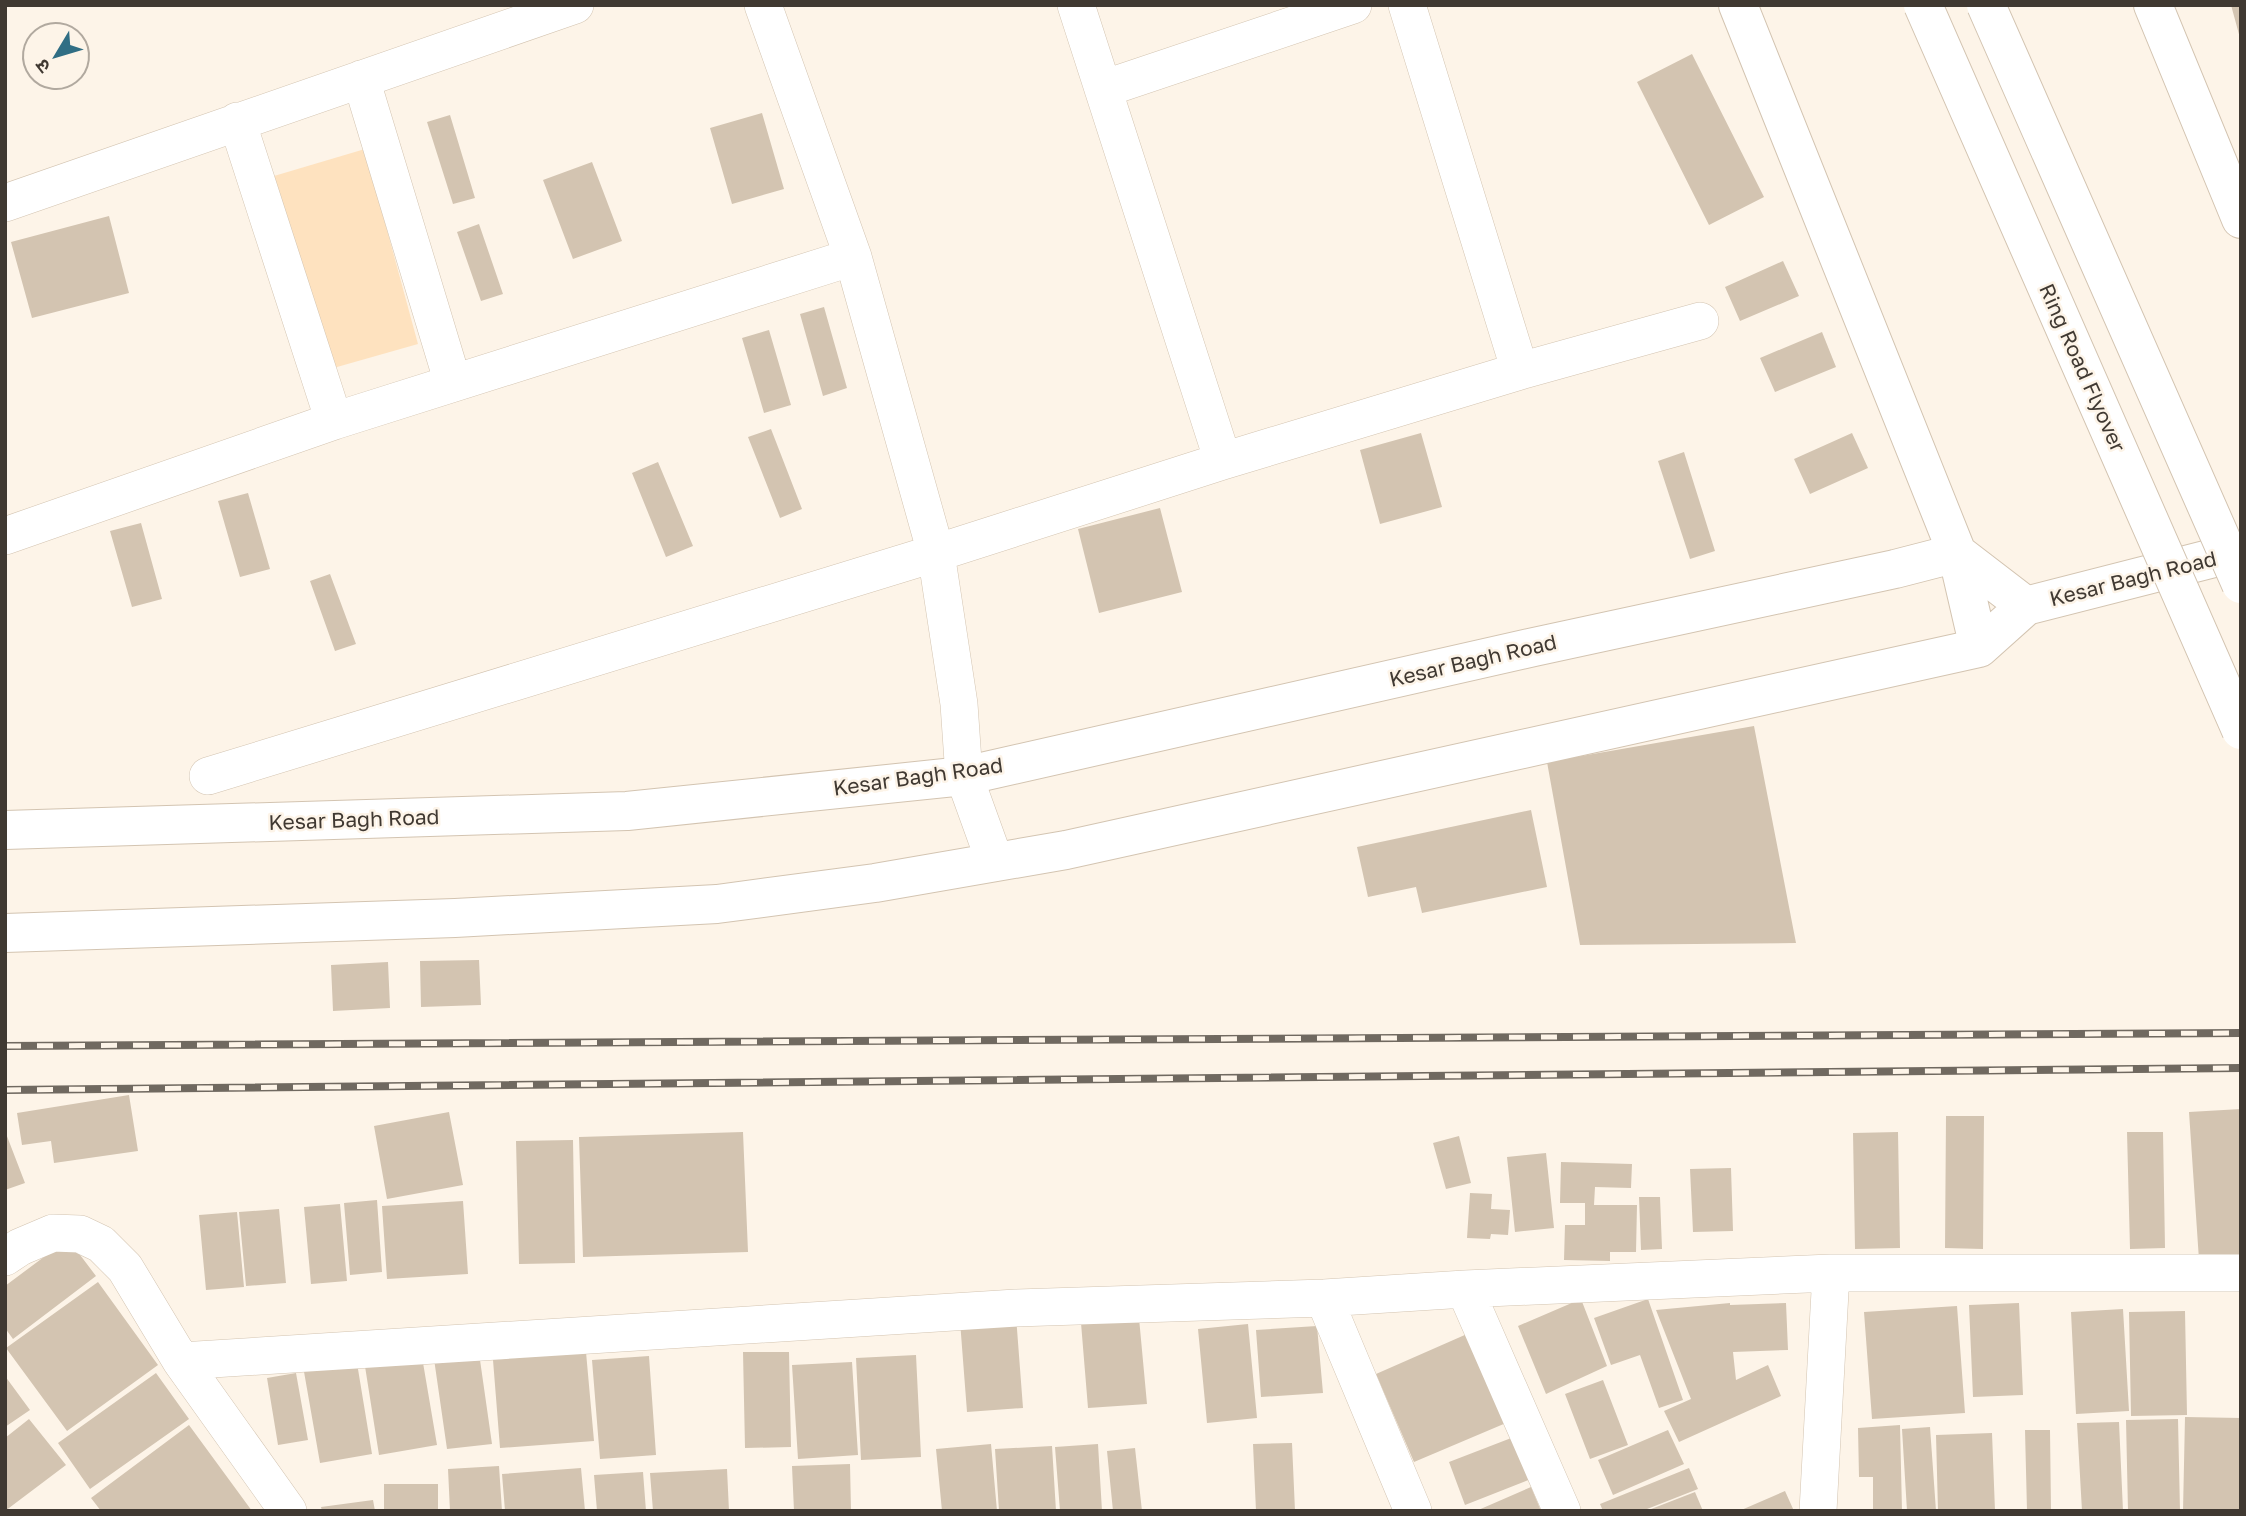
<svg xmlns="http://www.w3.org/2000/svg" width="2246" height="1516" viewBox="0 0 2246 1516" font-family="'Golos Text','Noto Sans Devanagari',sans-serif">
  <rect width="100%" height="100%" fill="#fdf4e8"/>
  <path fill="#fee2bf" d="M365,149L418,344L330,369L274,176Z"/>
  <path fill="#d3c4b1" d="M2231,5H2241V38H2240Z
    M1692,54L1764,197L1709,225L1637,82Z
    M762,113L784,189L732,204L710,128Z
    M450,115L475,198L453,204L427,122Z
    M592,162L622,241L573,259L543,180Z
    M109,216L129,293L32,318L11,242Z
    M479,224L503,294L481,301L457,232Z
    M1783,261L1799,296L1740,321L1725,287Z
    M824,307L847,388L823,396L800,314Z
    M769,330L791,405L764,413L742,338Z
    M1822,332L1836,367L1775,392L1760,358Z
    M771,429L802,509L780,518L748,437Z
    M1421,433L1442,507L1380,524L1360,450Z
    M1852,433L1868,468L1810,494L1794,459Z
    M1684,452L1715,551L1690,559L1658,461Z
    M658,462L693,546L666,557L632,473Z
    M248,493L270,569L240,577L218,501Z
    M1160,508L1182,592L1099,613L1078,529Z
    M141,523L162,599L132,607L110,531Z
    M330,574L356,644L335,651L310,581Z
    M1754,726L1796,943L1580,945L1547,762Z
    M1531,810L1547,887L1422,913L1416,887L1368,897L1357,847Z
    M479,960L481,1005L421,1007L420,961Z
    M388,962L390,1008L333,1011L331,965Z
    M129,1095L138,1151L54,1163L51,1141L22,1145L17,1113Z
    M2241,1109V1258L2199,1260L2189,1112Z
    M449,1112L463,1185L387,1199L374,1126Z
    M1946,1116H1984L1983,1249L1945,1248Z
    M5,1131L25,1183L5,1190Z
    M743,1132L748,1252L583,1257L579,1137Z
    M1898,1132L1900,1248L1855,1249L1853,1133Z
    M2127,1132H2163L2165,1248L2130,1249Z
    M1459,1136L1471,1183L1446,1189L1433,1143Z
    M573,1140L575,1263L519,1264L516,1141Z
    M1546,1153L1554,1228L1515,1232L1507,1157Z
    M1561,1162L1632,1164L1631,1188L1595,1187L1594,1205H1637L1636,1252H1610V1261L1564,1260L1565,1225H1585V1203H1560Z
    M1731,1168L1733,1231L1693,1232L1690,1169Z
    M1470,1193L1492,1194L1491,1209L1510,1210L1508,1235L1491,1234L1490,1239L1467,1238Z
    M1639,1197H1660L1662,1249L1641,1250Z
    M377,1200L382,1272L350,1275L344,1203Z
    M463,1201L468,1274L387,1279L382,1206Z
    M340,1204L347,1281L311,1284L304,1207Z
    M279,1209L286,1283L246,1286L239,1212Z
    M237,1212L244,1287L206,1290L199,1215Z
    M68,1239L96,1276L13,1339L5,1328V1286Z
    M98,1282L158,1365L67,1431L6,1348Z
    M1581,1299L1607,1366L1546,1394L1518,1326Z
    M1648,1299L1683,1400L1659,1408L1640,1355L1611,1365L1594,1318Z
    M1730,1303V1305L1786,1303L1788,1350L1733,1352L1736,1380L1768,1365L1781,1396L1679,1442L1664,1411L1691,1399L1656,1310Z
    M2019,1303L2023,1395L1973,1397L1969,1305Z
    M1957,1306L1965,1413L1872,1419L1864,1312Z
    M2123,1309L2129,1411L2076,1414L2071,1312Z
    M2185,1311L2187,1415L2131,1416L2129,1312Z
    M1016,1316L1023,1408L967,1412L960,1321Z
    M1139,1318L1147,1404L1088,1408L1081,1323Z
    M1248,1324L1257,1418L1207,1423L1198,1329Z
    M1317,1326L1323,1393L1261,1397L1256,1330Z
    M1467,1334L1506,1423L1414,1462L1376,1374Z
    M421,1351L437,1445L379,1455L364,1360Z
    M586,1352L594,1441L500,1448L493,1360Z
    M743,1352H789L791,1447L745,1448Z
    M479,1353L492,1444L447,1449L434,1359Z
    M916,1355L921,1457L861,1460L856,1358Z
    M649,1356L656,1455L600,1459L592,1360Z
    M356,1357L372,1454L320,1463L303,1366Z
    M852,1362L858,1455L798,1459L792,1365Z
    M156,1373L189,1419L90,1489L58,1443Z
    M296,1373L308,1440L278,1445L267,1378Z
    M5,1376L30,1410L5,1427Z
    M1603,1380L1628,1445L1590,1459L1565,1394Z
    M2185,1417L2241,1418V1511H2183Z
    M29,1419L66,1465L5,1511V1438Z
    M2178,1419L2180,1511H2128L2126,1420Z
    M2119,1422L2123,1511H2082L2077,1423Z
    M189,1425L252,1511H101L91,1498Z
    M1900,1425L1902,1511H1873V1477H1859L1858,1428Z
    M1930,1427L1936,1511H1907L1902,1429Z
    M1668,1430L1684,1464L1613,1495L1598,1460Z
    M2025,1430H2050L2051,1511H2027Z
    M1992,1433L1995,1511H1938L1936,1435Z
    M1519,1435L1536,1477L1465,1505L1449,1462Z
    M1292,1443L1295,1511H1256L1253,1444Z
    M991,1444L997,1511H942L936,1449Z
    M1098,1444L1102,1511H1060L1055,1447Z
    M1052,1446L1056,1511H999L995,1449Z
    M1135,1448L1142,1511H1113L1107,1451Z
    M850,1464L851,1511H794L792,1466Z
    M499,1466L502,1511H450L448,1469Z
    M581,1468L585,1511H505L502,1474Z
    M1689,1468L1698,1489L1642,1511H1603L1600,1504Z
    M727,1469L729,1511H653L650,1473Z
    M643,1472L646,1511H597L594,1475Z
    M384,1484H438V1511H384Z
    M1531,1487L1541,1511H1476Z
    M1785,1491L1794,1511H1739Z
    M1695,1492L1703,1511H1646Z
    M373,1500L375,1511H322L321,1507Z"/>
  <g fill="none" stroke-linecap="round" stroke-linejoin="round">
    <defs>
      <path id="street" d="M763,5L853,257L936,553L959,704L964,776L995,862
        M1076,5L1223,461
        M1407,5L1520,371
        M361,79L453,383
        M1103,89L1353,5
        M237,121L334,421
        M5,203L575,5
        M5,536L334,421L853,257
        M208,776L936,553L1223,461L1520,371L1700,321
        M5,1257L20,1247L53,1233L80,1234L101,1244L125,1268L181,1361L288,1511
        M1465,1289L1562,1511
        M1324,1298L1413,1511
        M181,1361L1016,1308L1324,1298L1465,1289L1831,1273H2241
        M1818,1511L1831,1273"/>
      <path id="secondary" d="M1738,5L1957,553L1979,648
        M2153,5L2241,219
        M2026,606L2241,551
        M5,830L627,811L964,776L1534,647L1895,569L1957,553
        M5,933L455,918L717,904L875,883L1066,850L1979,648L2026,606L1957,553"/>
    </defs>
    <use href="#street" stroke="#d3c4b1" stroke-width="38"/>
    <use href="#secondary" stroke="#d3c4b1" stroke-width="40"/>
    <use href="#street" stroke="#fff" stroke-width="37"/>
    <use href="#secondary" stroke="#fff" stroke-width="38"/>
    <defs>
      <path id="rail" d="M5,1046L2241,1033
        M5,1090L2241,1068"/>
    </defs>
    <use href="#rail" stroke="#706960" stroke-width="8"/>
    <use href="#rail" stroke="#fdf4e8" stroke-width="5" stroke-dasharray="16" stroke-linecap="butt"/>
    <defs>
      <path id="highway-bridge" d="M1923,5L2241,730
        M1986,5L2241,584"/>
    </defs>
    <use href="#highway-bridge" stroke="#d3c4b1" stroke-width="40" stroke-linecap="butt"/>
    <use href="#highway-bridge" stroke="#fff" stroke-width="38"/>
  </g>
  <g text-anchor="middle" stroke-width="5" stroke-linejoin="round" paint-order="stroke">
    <g font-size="21" fill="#403932" stroke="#fdf4e8">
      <text transform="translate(2082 368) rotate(66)" y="7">Ring Road Flyover</text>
      <text transform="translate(2133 579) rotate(-14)" y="7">Kesar Bagh Road</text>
      <text transform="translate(1473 661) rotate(-13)" y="7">Kesar Bagh Road</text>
      <text transform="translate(918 777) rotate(-8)" y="7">Kesar Bagh Road</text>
      <text transform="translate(354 820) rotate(-2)" y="7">Kesar Bagh Road</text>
    </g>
  </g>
  <rect width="2246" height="1516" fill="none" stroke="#403932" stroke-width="14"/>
  <g transform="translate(56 56) rotate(232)"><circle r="33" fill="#fdf4e8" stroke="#b1a99f" stroke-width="2"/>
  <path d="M0-5L12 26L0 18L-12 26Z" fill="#306e84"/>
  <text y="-10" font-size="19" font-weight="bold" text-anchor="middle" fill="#403932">उ</text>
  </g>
</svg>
